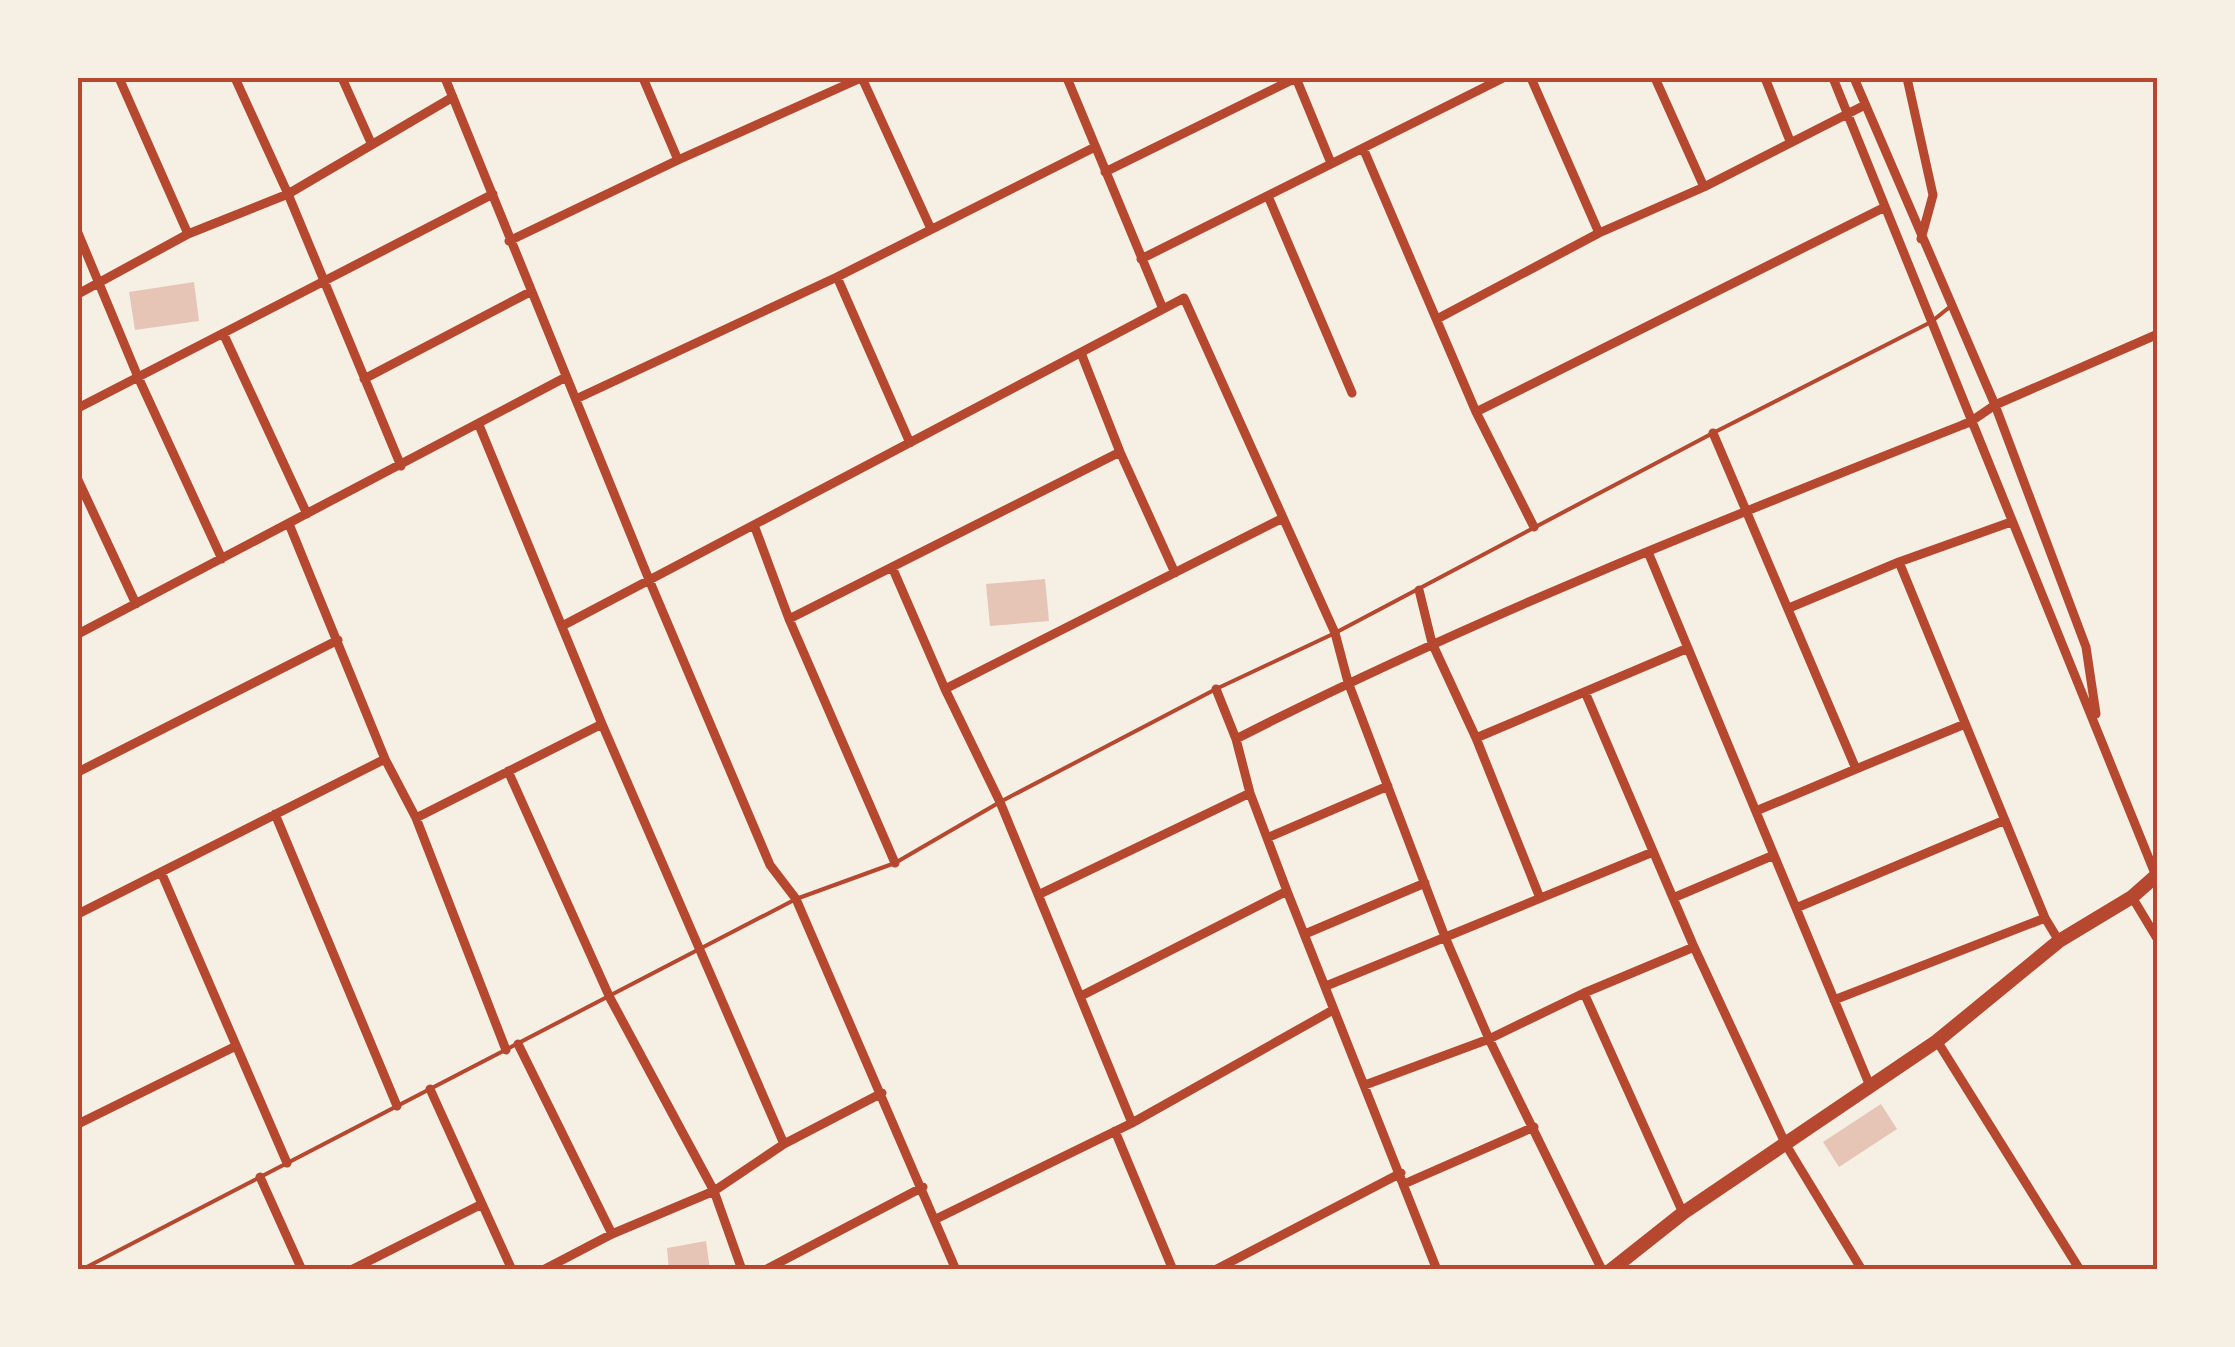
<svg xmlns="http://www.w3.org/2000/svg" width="2235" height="1347" viewBox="0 0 2235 1347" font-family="Montserrat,sans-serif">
  <rect width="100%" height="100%" fill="#f6efe4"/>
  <path fill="#e6c5b7" d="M194,282L199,321L135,330L129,292Z
    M1045,579L1049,621L990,626L986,584Z
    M1881,1104L1897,1129L1839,1167L1823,1142Z
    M706,1241L710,1270H669L667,1248Z"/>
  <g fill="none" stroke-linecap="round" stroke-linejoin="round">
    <path stroke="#b5482f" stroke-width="4" d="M81,1270L796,899L895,863L1000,802L1216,689L1335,633L1713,433L1931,322L1951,306"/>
    <path stroke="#b5482f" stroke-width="9" d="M119,78L188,234
      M235,78L288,194L401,466
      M342,78L372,145
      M445,78L650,582L770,865L796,899L956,1270
      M643,78L678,160
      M862,78L931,229
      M1067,78L1163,309
      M1296,78L1331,163
      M1531,78L1599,233
      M1655,78L1704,187
      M1765,78L1790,141
      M1833,78L2156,876
      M1854,78L1995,405L2086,647L2096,714
      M1907,78L1933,195L1921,239
      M1363,148L1476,412L1534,527
      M1105,172L1296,78
      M1268,196L1352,393
      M78,233L138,377L222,559
      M509,241L678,160L861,78
      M1141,259L1503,78
      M837,277L910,443
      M78,294L188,234L288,194L453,97
      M1437,319L1599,233L1704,187L1865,105
      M223,333L307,514
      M1081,353L1120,452L1175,573
      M364,379L530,292
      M576,399L837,277L1095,147
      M78,408L493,194
      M1476,412L1883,208
      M479,425L602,724L784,1144
      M1713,433L1856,769L1756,811
      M78,480L136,604
      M289,524L385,759L416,818L506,1050
      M754,525L789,619L895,863
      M1648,552L1870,1086
      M1899,562L2045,918L2059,941
      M892,567L945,689L1000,802L1132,1123
      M1419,590L1432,643L1476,738L1540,898
      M1789,608L1899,562L2011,522
      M789,619L1120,452
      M564,625L1184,298L1335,633L1348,682L1445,937L1489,1039L1602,1270
      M78,634L566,377
      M945,689L1281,519
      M1216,689L1236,739L1250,793L1287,891L1437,1270
      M1585,692L1694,947L1786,1145L1862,1270
      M1476,738L1688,648
      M1236,739C1473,618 1722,520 1970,422L1995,405L2158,334
      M1856,769L1965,724
      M508,771L610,998L714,1191L742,1270
      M78,772L338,640
      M275,814L397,1106
      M416,818L602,724
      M1267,838L1388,786
      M161,872L287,1163
      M1040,894L1250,793
      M2132,897L2158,940
      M1673,898L1774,855
      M1796,908L2005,820
      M78,914L385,759
      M1305,934L1425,883
      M1326,986L1653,852
      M1584,993L1683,1213
      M1081,996L1287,891
      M1834,1000L2045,918
      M1937,1041L2080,1270
      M518,1044L612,1234
      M1365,1085L1489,1039L1584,993L1694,947
      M430,1089L512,1270
      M78,1124L236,1046
      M1115,1131L1173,1270
      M260,1177L302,1270
      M1404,1184L1534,1127
      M936,1219L1132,1123L1333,1010
      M351,1270L482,1204
      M543,1270L612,1234L714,1191L784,1144L882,1093
      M765,1270L923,1187
      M1215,1270L1401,1173"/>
    <path stroke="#b5482f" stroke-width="14" d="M1611,1270L1683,1213L1937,1041L2059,941L2132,897L2158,874"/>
  </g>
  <rect width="2235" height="1347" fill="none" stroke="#f6efe4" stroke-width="160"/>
  <rect x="80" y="80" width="2075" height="1187" fill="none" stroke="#b5482f" stroke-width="4"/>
</svg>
